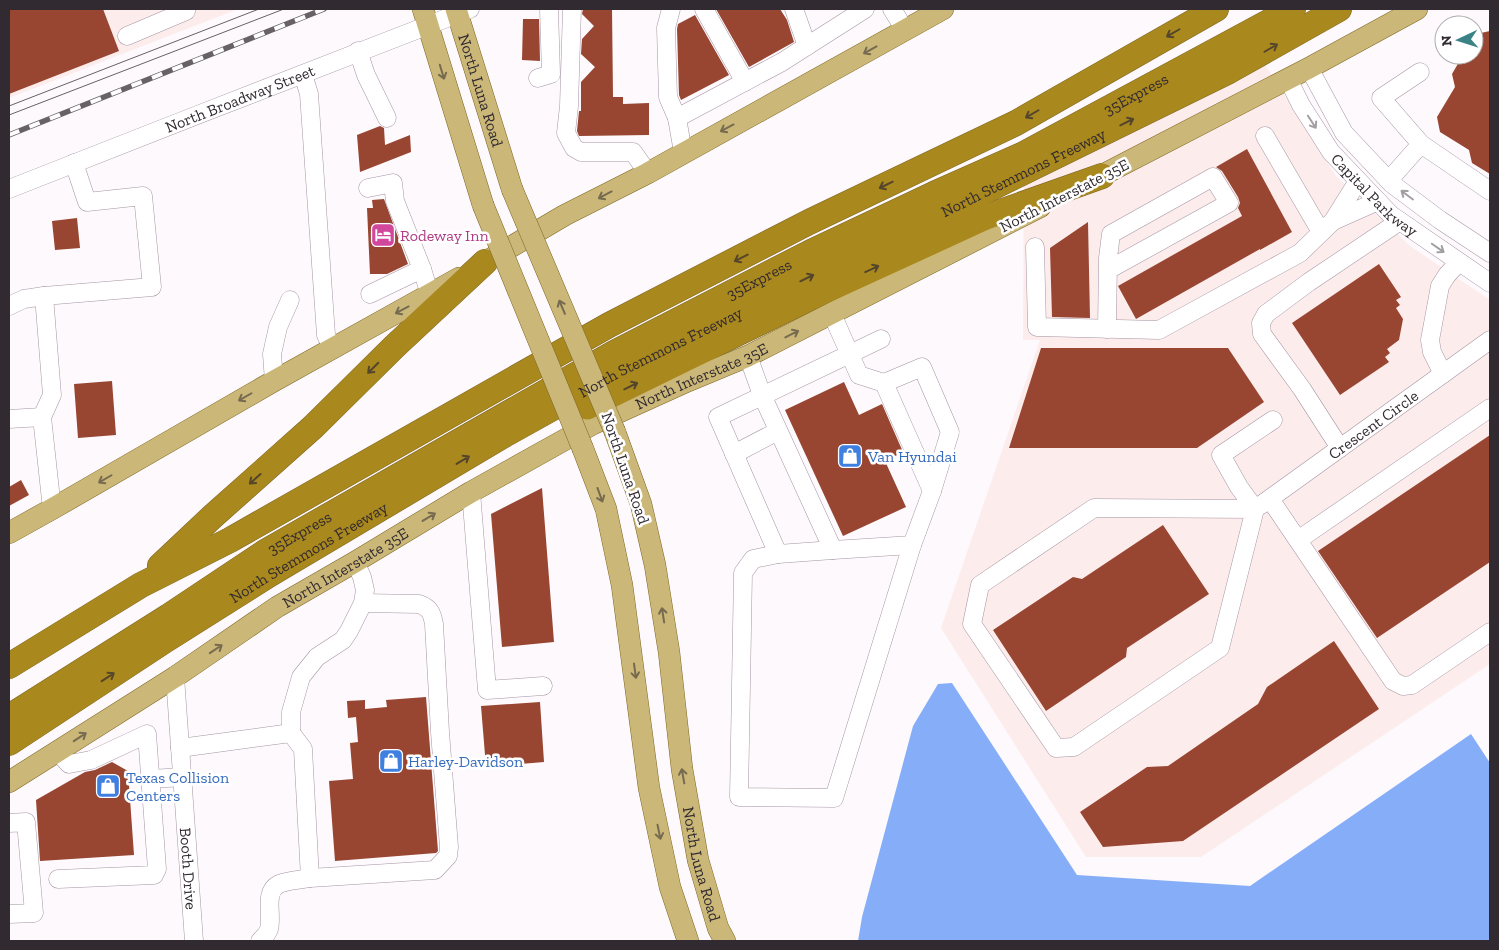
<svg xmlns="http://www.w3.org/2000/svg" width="1499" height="950" viewBox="0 0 1499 950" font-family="'Zilla Slab',serif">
  <rect width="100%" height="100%" fill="#fdf9fc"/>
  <path fill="#fdecec" d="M9,9H238L9,98Z
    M1255,49L1336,176L1410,246L1490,300V664L1201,857H1086L941,628L1040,340H1023L1024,170Z"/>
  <path fill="#86aef8" d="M952,683L1077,875L1250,886L1471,734L1490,763V941H858L862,917L913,726L938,684Z"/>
  <path fill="#984531" d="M9,9H103L119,51L9,94Z
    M583,9H612L613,97H623V104L649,103V135L579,136L577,131L579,111H581V82L595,67L581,54L582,39L594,26L582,14Z
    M716,9H780L787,20L794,42L749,67Z
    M695,15L729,75L681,100L679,95L677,29L678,24Z
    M523,19H539L540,61L522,60Z
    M1490,31V174L1472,163L1469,150L1440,132L1437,117L1455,87L1452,74L1463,55H1474V37L1476,34Z
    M380,126L384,128L385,145L410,135L411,152L360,172L357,135Z
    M1247,149L1292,232L1260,250V249L1136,319L1118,286L1242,216L1238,208L1240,203L1238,197L1222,171L1216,167Z
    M384,199L408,264L387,274H370L367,208H373L372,200Z
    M77,218L80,248L55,250L52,221Z
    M1088,222L1090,318L1052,317L1050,248Z
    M1379,264L1401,297L1396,300L1400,305L1396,308L1403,319L1399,340L1387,349L1390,353L1385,357L1389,362L1340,395L1292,323Z
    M1041,348H1228L1264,402L1197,448H1009Z
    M112,381L116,435L78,438L74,384Z
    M844,382L859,415L882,404L903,452L885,461L906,507L843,536L785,410Z
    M1490,435V562L1377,638L1318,551Z
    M21,480L29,495L9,506V487Z
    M542,488L554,642L502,647L491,514Z
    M1163,525L1209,594L1127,648L1126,657L1046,711L993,630L1073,577L1082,579Z
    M1334,641L1379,709L1183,841L1103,847L1080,812L1147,767L1168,766L1258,704L1267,687Z
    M426,697L438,851L436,853L335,861L329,781L353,779L350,743L358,742L356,717L348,718L347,701L365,700V709L387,707L386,700Z
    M540,702L544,762L486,767L481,706Z
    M112,762L128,771L134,855L40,861L36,800L85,772L95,770Z"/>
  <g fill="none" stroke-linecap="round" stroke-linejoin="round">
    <defs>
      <g id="minor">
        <path d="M572,9L569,106L566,133L574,148L581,152H633L648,173"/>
        <path d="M671,9L666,28L668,97L677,118"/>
        <path d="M704,9L745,82"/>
        <path d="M794,9L807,46"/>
        <path d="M892,9L905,30"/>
        <path d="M127,36L186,11L185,9"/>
        <path d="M358,51L366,75L387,118"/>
        <path d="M1309,68L1344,133L1392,184L1440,220L1490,253"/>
        <path d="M1420,72L1381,98L1421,144"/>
        <path d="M303,74L309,94L326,335L332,348"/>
        <path d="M538,78L551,74L549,9"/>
        <path id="s1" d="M1288,79L1301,105L1331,152L1391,215L1490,283"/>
        <path d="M1265,136L1321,232"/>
        <path d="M683,152L677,118L782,62L865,9"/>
        <path d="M1389,180L1421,144L1490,191"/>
        <path d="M1358,181L1333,221L1378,201"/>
        <path d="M368,188L393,183L395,201L422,269L430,295"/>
        <path id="s2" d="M9,189C163,129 315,68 470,9"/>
        <path d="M1035,247L1037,327L1159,330L1300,253L1333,221"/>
        <path d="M370,294L422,269"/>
        <path d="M44,296L152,287L143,196L87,202L74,163"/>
        <path d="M9,306L24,299L44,296L52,395L42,417L52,509"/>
        <path d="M1107,329L1108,258L1111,234L1213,177L1229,203L1108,270"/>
        <path d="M748,356L762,395L833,550L912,545L932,491L884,383L859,375L832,314"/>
        <path d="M1443,374L1432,352L1430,340L1440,286L1447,275L1459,262"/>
        <path d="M274,381L272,354L278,327L290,300"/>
        <path d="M884,383L922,367L950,432L932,491"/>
        <path d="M9,419L42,417"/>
        <path d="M1340,448L1302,389L1262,334L1261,323L1266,314L1309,282L1400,221"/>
        <path d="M734,454L778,431"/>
        <path d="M471,492L487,690L543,686"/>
        <path d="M1270,499L1393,681L1403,686L1412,685L1490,632"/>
        <path id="s3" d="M1261,505L1490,340"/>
        <path d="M1255,509L1094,508L980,585L972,624L1056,748L1074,747L1220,648L1255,509L1239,487L1221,455L1273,420"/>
        <path d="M1298,540L1490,408"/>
        <path d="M833,550L778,554L718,417L881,339"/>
        <path d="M778,554L753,559L743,573L739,797L834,798L912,545"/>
        <path id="s4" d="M175,677L194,941"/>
        <path d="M180,748L291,733V712L301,677L317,657L343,640L349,631L363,603L365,590L362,577L355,562"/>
        <path d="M57,751L69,764L91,760L147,734L157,869L154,875L58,879"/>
        <path d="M151,779L183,777"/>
        <path d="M9,823L26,822L34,913L9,914"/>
        <path d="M310,878L435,870L448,856L449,847L440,732L434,624C432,613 430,608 419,604L363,603"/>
        <path d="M260,941C263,938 268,933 269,929C273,915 263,892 279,884C289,880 300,880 310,878L303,749L291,733"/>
      </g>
      <g id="major">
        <path d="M423,9L483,205"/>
        <path id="s5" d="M456,9L512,189"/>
        <path d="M1087,183L1309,68L1417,9"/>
        <path d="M487,261L565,215L648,173L943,9"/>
        <path id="s6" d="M615,432L641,504L655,565L669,652L682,769L698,860L718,928L725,941"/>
        <path d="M583,449L606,509L622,585L649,788L670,887L688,941"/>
        <path d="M9,533L52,509L274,381L459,278"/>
        <path id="s7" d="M9,782L175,677L277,607L355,562L471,492L593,424L688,381L748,356L1040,207"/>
      </g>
      <g id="highway">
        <path d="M587,407L816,295L986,217L1102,176"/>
        <path d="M160,566L212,517L313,427L395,346L485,262"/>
        <path d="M9,666L141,585L230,540L609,325L809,222L1016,123L1216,9"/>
        <path id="s8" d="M9,717L169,616L265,552L614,353L811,252L934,194L1022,155L1293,9"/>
        <path id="s9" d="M9,743L164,641L270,574L504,435L621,370L1229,71L1339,9"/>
      </g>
    </defs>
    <use href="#minor" stroke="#a595a4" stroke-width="19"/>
    <use href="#major" stroke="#7f6724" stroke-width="22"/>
    <use href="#highway" stroke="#7f6724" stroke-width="26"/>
    <use href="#minor" stroke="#fff" stroke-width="18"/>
    <use href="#major" stroke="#cbb878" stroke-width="21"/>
    <use href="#highway" stroke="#a9881e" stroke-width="25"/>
    <path stroke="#686267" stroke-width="1" d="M9,106L259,9
      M9,115L284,9"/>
    <defs>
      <path id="rail" d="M9,135L324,9"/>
    </defs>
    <use href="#rail" stroke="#686267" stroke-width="5.5"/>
    <use href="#rail" stroke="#fff" stroke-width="4" stroke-dasharray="11" stroke-linecap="butt"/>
    <defs>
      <path id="major-bridge" d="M512,189L615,432
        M483,205L583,449"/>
    </defs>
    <use href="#major-bridge" stroke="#7f6724" stroke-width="22" stroke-linecap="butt"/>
    <use href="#major-bridge" stroke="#cbb878" stroke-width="21"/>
  </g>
  <defs><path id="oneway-shaft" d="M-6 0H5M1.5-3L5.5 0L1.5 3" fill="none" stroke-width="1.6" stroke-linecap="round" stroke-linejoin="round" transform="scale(1.25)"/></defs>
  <g stroke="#55462b">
    <use href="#oneway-shaft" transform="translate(1173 33) rotate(150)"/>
    <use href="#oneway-shaft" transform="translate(1271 48) rotate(-30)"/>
    <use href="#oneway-shaft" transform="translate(1032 114) rotate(150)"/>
    <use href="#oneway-shaft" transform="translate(1127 122) rotate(-26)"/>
    <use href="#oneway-shaft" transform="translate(886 185) rotate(154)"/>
    <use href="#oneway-shaft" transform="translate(741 258) rotate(153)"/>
    <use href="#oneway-shaft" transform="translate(872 269) rotate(-25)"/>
    <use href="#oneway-shaft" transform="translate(807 278) rotate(-26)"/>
    <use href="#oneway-shaft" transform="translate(373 368) rotate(135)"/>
    <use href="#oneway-shaft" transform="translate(631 386) rotate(-26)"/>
    <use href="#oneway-shaft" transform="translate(463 460) rotate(-31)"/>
    <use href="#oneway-shaft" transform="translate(255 479) rotate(138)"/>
    <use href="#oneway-shaft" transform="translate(108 677) rotate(-33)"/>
  </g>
  <g stroke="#766a50">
    <use href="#oneway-shaft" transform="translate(870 50) rotate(151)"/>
    <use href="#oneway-shaft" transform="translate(442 72) rotate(73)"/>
    <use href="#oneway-shaft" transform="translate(727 128) rotate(152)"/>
    <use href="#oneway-shaft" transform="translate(605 195) rotate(152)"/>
    <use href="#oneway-shaft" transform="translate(562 307) rotate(-113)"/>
    <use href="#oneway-shaft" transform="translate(402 310) rotate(152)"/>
    <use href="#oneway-shaft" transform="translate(792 334) rotate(-27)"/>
    <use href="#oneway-shaft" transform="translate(245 397) rotate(150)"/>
    <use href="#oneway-shaft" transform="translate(105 479) rotate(150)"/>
    <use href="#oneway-shaft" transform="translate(600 495) rotate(70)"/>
    <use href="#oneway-shaft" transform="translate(429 517) rotate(-31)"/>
    <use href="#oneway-shaft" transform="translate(663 615) rotate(-99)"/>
    <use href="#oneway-shaft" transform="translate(216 649) rotate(-34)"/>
    <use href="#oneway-shaft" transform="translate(635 671) rotate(82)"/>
    <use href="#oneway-shaft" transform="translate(80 737) rotate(-33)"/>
    <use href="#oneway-shaft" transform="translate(683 776) rotate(-100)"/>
    <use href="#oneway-shaft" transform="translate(659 832) rotate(78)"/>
  </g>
  <g stroke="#a29fa2">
    <use href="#oneway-shaft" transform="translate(1312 122) rotate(57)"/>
    <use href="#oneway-shaft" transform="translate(1407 195) rotate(-143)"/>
    <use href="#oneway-shaft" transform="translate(1438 248) rotate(35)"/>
  </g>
  <defs>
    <symbol id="hotel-square" viewBox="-11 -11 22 22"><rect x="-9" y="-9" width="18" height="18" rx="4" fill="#d1479c" stroke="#fff"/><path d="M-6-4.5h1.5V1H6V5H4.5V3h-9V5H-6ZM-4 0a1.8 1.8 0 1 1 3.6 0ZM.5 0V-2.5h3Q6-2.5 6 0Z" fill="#fff"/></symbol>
    <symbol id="shop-square" viewBox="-11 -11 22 22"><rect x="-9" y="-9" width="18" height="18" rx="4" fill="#3f7fe0" stroke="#fff"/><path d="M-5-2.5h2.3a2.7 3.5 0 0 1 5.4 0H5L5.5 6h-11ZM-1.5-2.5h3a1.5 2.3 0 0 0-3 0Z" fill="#fff"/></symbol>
  </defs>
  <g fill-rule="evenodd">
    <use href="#hotel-square" x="369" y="221" width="28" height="28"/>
    <use href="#shop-square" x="836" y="442" width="28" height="28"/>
    <use href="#shop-square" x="377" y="747" width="28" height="28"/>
    <use href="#shop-square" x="94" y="772" width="28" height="28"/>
  </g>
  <g text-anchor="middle" stroke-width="5" stroke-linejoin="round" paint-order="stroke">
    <g font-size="16" fill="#312a30" stroke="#fff">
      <text dy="6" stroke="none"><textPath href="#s5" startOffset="85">North Luna Road</textPath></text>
      <text dy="6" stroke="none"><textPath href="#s8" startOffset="1289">35Express</textPath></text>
      <text dy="6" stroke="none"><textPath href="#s2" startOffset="248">North Broadway Street</textPath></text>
      <text dy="6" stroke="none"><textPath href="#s9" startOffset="1165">North Stemmons Freeway</textPath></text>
      <text dy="6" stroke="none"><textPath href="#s1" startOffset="146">Capital Parkway</textPath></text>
      <text transform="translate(1064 195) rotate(-27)" y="6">North Interstate 35E</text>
      <text dy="6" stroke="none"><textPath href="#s8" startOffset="869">35Express</textPath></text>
      <text dy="6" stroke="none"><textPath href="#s9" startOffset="760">North Stemmons Freeway</textPath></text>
      <text dy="6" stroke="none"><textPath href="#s7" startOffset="804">North Interstate 35E</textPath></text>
      <text dy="6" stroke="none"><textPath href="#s3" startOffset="138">Crescent Circle</textPath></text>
      <text transform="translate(626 468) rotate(71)" y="6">North Luna Road</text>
      <text dy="6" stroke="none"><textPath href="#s8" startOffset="344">35Express</textPath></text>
      <text dy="6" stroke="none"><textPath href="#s9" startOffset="355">North Stemmons Freeway</textPath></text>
      <text dy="6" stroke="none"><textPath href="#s7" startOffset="399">North Interstate 35E</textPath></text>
      <text dy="6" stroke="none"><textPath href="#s6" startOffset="442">North Luna Road</textPath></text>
      <text dy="6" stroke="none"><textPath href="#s4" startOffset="192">Booth Drive</textPath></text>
    </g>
    <g font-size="16" fill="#b23c85" stroke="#fff" text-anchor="start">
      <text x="400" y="241">Rodeway Inn</text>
    </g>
    <g font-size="16" fill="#366cbe" stroke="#fff" text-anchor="start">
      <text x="868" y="462">Van Hyundai</text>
      <text x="408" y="767">Harley-Davidson</text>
      <text x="126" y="783">Texas Collision<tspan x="126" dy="18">Centers</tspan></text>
    </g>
  </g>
  <rect width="1499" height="950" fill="none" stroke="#312a30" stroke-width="20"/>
  <g transform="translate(1459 40) rotate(266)"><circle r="24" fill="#ffffff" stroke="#adaaac"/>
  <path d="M0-4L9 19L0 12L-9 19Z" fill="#3a8286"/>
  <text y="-8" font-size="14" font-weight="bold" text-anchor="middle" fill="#312a30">N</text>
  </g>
</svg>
